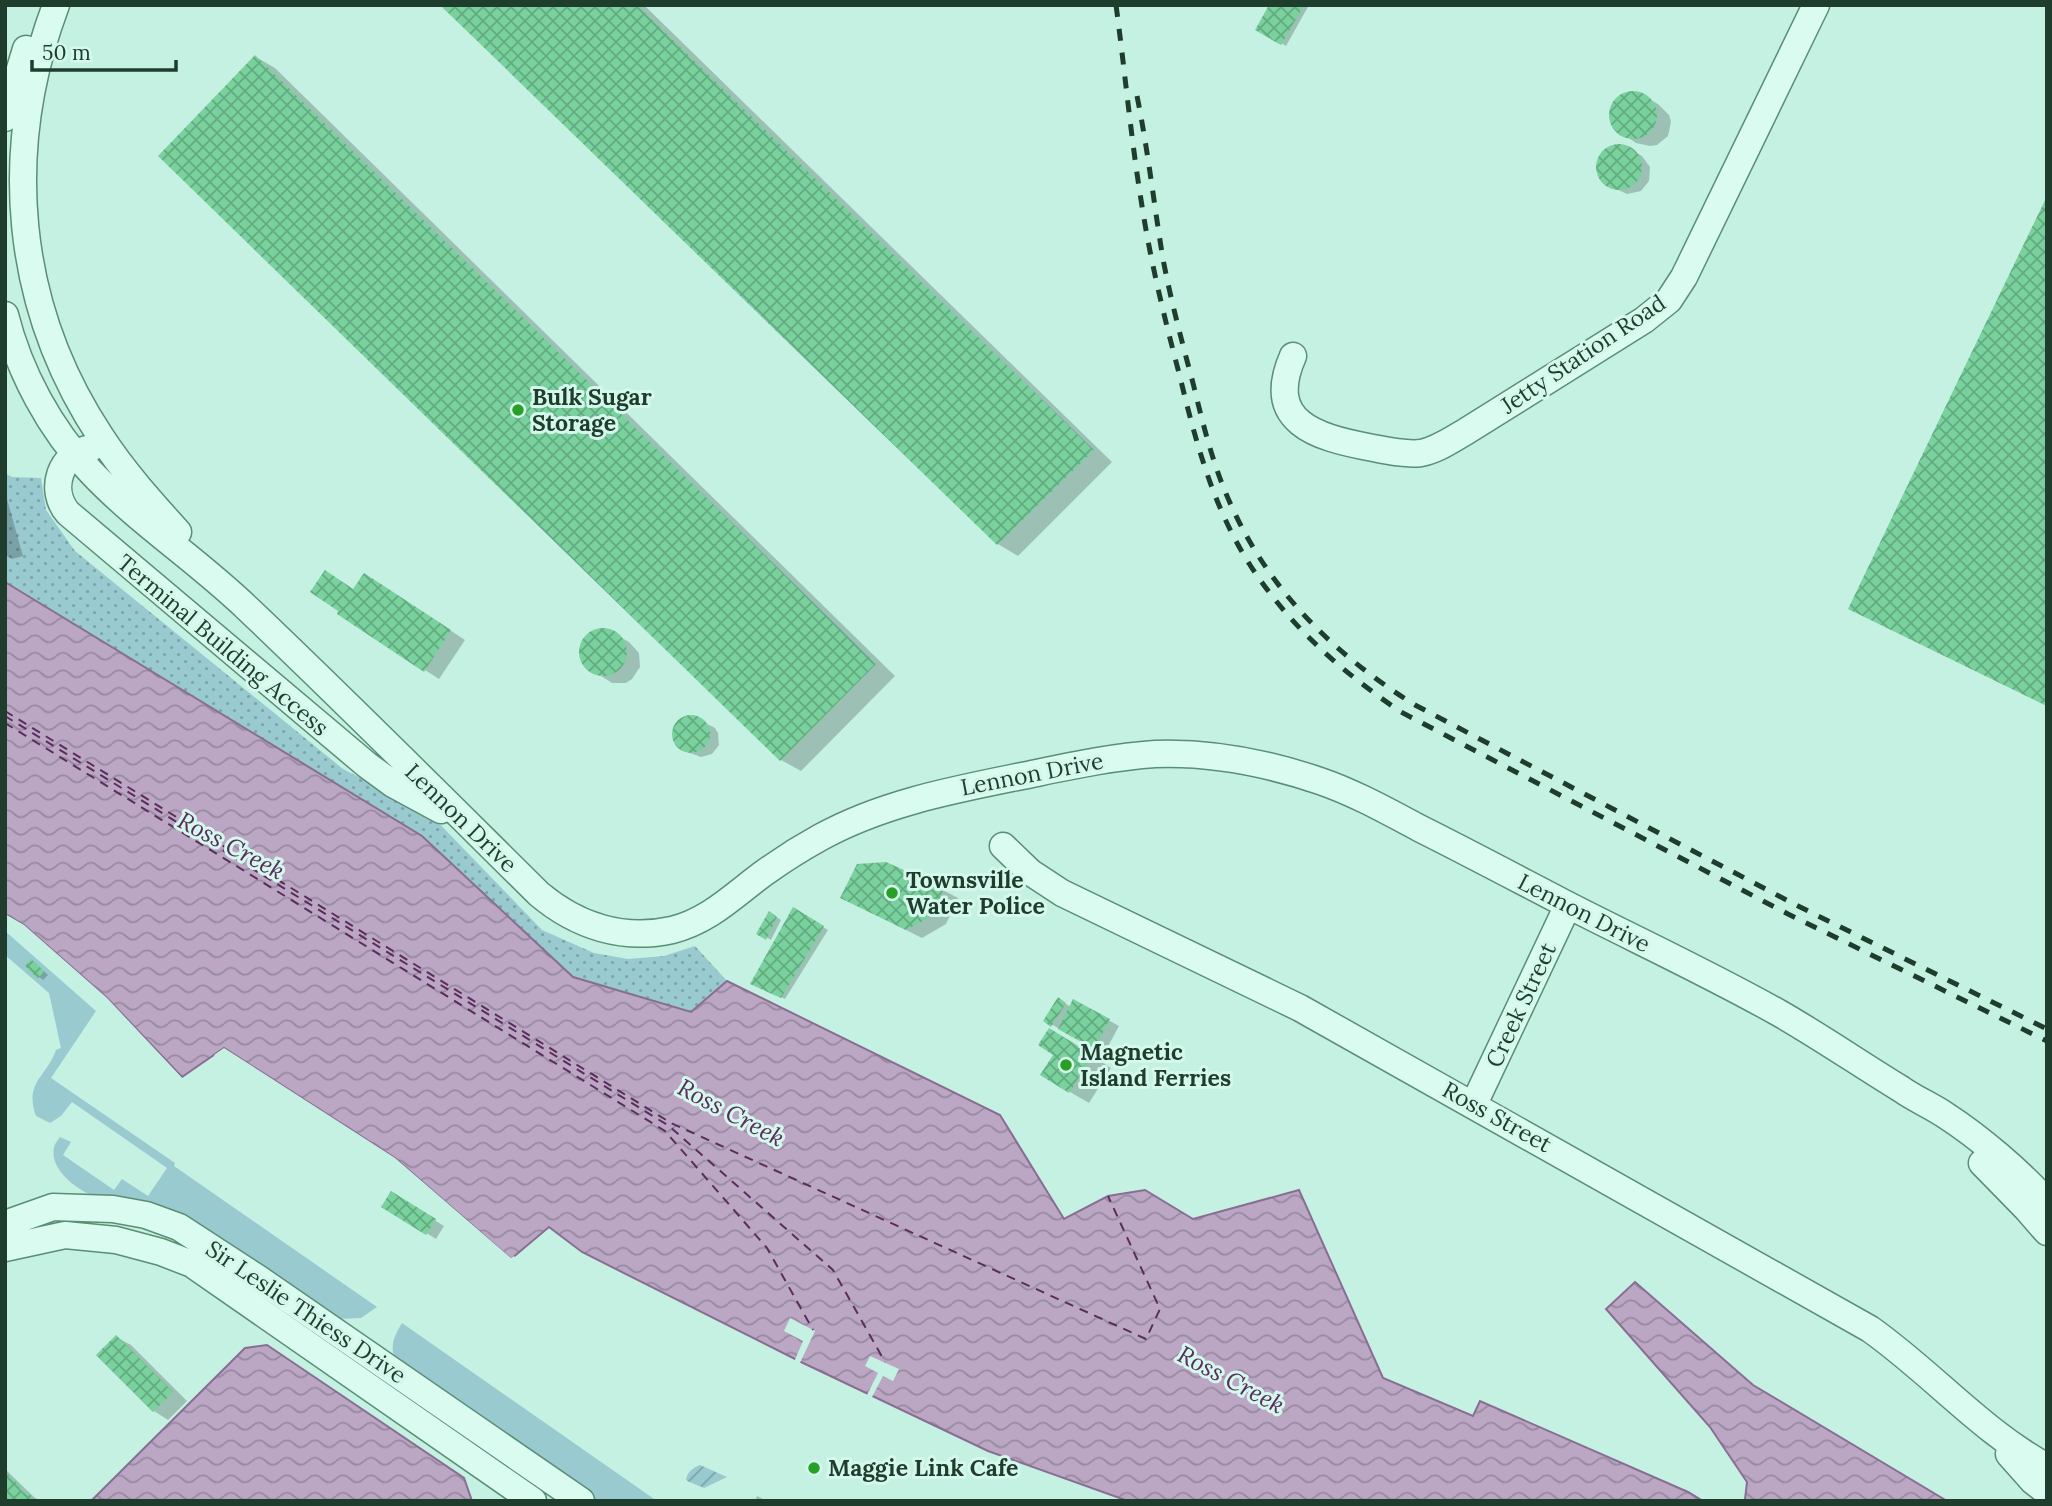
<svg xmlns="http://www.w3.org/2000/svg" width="2052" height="1506" viewBox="0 0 2052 1506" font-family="Lora,serif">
  <defs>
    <pattern id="park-dots" width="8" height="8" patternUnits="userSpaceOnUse" patternTransform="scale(1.75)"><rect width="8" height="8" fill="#98cad0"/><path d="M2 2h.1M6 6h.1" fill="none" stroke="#7ba5a9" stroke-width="1.8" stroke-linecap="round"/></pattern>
    <pattern id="garden-furrows" width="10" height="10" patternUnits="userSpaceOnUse" patternTransform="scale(1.75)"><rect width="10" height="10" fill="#98cad0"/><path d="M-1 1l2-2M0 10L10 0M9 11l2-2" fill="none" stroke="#7ba5a9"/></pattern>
    <pattern id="water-waves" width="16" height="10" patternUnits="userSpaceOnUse" patternTransform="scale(1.75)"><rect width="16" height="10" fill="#bba7c4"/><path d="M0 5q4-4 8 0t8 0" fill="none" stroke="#9789a0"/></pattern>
    <pattern id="building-cross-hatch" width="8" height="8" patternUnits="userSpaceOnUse" patternTransform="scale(1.75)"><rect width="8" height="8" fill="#79d19d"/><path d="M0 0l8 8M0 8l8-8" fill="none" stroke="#63ab80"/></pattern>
  </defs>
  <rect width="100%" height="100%" fill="#c5f1e3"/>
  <path fill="#98cad0" d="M5,931L96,1011L51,1078L175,1163L174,1166L377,1307L361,1318L337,1319L96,1197C78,1191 49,1170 54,1147C55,1143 58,1140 60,1137L71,1142L63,1155L114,1190L122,1179L148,1196L167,1168L72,1102L61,1116L50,1123L36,1116C24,1082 46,1078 56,1050L61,1048L49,993L5,955Z
    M402,1323L657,1501H595L399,1365C388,1349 393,1338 402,1323Z"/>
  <path fill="url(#park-dots)" d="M5,473L12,477L41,478L46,510L75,551L343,769L430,814L542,930L594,953L628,959L664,956L695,946L727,981L691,1012L573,977L422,836L5,582Z"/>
  <path fill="url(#garden-furrows)" d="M700,1465L727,1477L704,1488L687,1481L686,1479C688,1472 692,1468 700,1465Z"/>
  <path fill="url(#water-waves)" stroke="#896d93" stroke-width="2" d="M5,582L422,836L573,977L691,1012L727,981L1000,1115L1064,1219L1108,1196L1145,1190L1193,1219L1299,1190L1383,1378L1473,1416L1480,1401L1688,1492L1703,1501H1128L988,1451L801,1362L582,1252L549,1227L511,1259L395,1158L224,1048L182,1077L107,998L24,925L5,914Z
    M1635,1282L1753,1385L1947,1501H1743L1745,1499L1747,1482L1710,1427L1606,1309Z
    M267,1345L464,1478L472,1501H91L245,1348Z"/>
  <path fill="#c5f1e3" d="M5,914L24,925L107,998L184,1080H179L104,1000L22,928L5,918Z
    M224,1048L395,1158L511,1258L514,1256L516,1259L512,1262L509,1261L393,1161L224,1052L216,1058L214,1055Z
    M790,1318L815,1331L799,1365L794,1362L803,1341L784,1331Z
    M870,1356L899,1369L893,1381L883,1376L871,1399L866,1397L878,1373L865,1366Z"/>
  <path fill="#0003" d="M443,5H644L1112,462L1018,556L998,544Z
    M1271,5H1309L1286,46L1257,29Z
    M256,57L275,68L895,676L801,771L781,760Z
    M1628,93L1642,95L1658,104L1669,115L1671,122L1668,136L1657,145L1650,146L1636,143L1616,129L1611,116L1615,102Z
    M1625,146L1642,156L1650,167L1649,181L1641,191L1627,194L1610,186L1600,176L1598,170L1601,156L1611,147Z
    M2047,200V706L1850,609Z
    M5,492L23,556L12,559L5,555Z
    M379,583L465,640L439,679L425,670L354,590Z
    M598,630L613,633L629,642L639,653L640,667L632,679L626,683H612L584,665L581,651L582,645L592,633Z
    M694,717L715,728L718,733L719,745L712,754L701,757L690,753L680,747L674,737L676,726L679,722L683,718Z
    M943,890L958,898L946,924L922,938L842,898Z
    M793,909L828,930L785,999L752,983Z
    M770,913L781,920L771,940L759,933Z
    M35,963L48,975L43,980L27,966Z
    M1058,999L1071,1007L1074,1001L1119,1026L1105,1052L1073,1035L1072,1037L1045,1020Z
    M1069,1041L1111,1068L1089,1103L1070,1092Z
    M392,1194L444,1226L436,1239L384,1207Z
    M116,1337L131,1345L187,1401L168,1420L154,1411Z
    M5,1469L34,1497L41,1501H5Z
    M757,1496L767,1501H755Z"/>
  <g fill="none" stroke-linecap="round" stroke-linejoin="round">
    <path stroke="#5a2d5d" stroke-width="2" stroke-dasharray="9 7" stroke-linecap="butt" d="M5,711L671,1123L1146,1339L1160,1309L1108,1196
      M5,716L669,1126L833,1270L885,1362
      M5,723L665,1131L767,1248L813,1330"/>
  </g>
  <path fill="url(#building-cross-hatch)" d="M440,5H637L1094,450L997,545Z
    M1269,5H1304L1281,45L1255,30Z
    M255,55L876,664L780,761L158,156Z
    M1609 115a24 24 0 1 1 48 0a24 24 0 1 1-48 0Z
    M1596 167a23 23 0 1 1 46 0a23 23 0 1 1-46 0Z
    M2047,196V706L1848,609Z
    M325,570L353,589L364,573L451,630L424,672L337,614L338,611L310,592Z
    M579 652a24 24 0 1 1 48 0a24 24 0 1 1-48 0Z
    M672 734a19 19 0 1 1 38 0a19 19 0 1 1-38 0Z
    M886,862L944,888L932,916L906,930L840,898L857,864Z
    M793,907L824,926L781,998L750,984Z
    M769,911L777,917L766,940L756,934Z
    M31,959L44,971L38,979L25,966Z
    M1058,997L1066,1003L1051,1027L1043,1021Z
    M1073,999L1110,1019L1094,1049L1058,1029Z
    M1049,1028L1093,1055L1069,1093L1040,1075L1053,1055L1038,1045Z
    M391,1191L436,1219L426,1235L381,1207Z
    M116,1335L173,1392L153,1412L96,1355Z
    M5,1472L21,1487L19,1488L24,1493L26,1491L37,1501H5Z"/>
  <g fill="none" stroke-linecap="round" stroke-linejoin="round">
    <defs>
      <path id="minor" d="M56,5C1,151 14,306 101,437C123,471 151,502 178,532
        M5,118L26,49
        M5,315C19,371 50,430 91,472C138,522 197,560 247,608C346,702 442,798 539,894C577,926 623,941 672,930C709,921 734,895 764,873C782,860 801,848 821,837C883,803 953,790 1022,776C1066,767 1110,757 1155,754C1211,752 1267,763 1320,781C1355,793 1387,811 1419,828C1467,852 1514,877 1562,902C1634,939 1708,973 1779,1013C1821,1037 1860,1064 1901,1089C1915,1099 1930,1105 1945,1115C1979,1137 2019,1171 2047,1202
        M1293,356C1264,422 1316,437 1368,447C1384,450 1404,455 1421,453C1437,450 1451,440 1465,432L1644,320L1669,300L1684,277L1816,5
        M91,448C60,453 48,490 68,513L367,765L393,784L441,810
        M1003,846L1030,872L1062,893L1300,1008L1870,1329C1931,1372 1981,1431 2047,1467
        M1474,1104L1568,905
        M1982,1163L2026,1208L2047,1232
        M5,1224L53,1207L113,1209L146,1215L179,1227L259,1279L581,1501
        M5,1248L65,1235L116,1240L161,1252L192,1264L533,1501
        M2009,1454L2033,1481L2047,1492"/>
    </defs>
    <use href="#minor" stroke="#5a8e75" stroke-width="29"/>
    <use href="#minor" stroke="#d9fbf0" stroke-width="26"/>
    <path stroke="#1e3d2d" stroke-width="5" stroke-dasharray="12 12" stroke-linecap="butt" d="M1116,5C1125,72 1131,139 1142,206C1151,264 1165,320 1180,377C1197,447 1215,514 1256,574C1295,631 1345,674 1401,712L1788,914L2047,1041
      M1137,96C1148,150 1154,205 1163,259C1171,301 1182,342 1193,383C1203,424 1213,466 1231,505C1270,592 1335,655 1415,705L1796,905L2047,1029"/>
  </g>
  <g fill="#28a026" stroke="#d5f8ed" stroke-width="2.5">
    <circle cx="518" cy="410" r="7"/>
    <circle cx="892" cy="893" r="7"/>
    <circle cx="1066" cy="1065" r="7"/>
    <circle cx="814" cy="1468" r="7"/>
  </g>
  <g text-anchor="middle" stroke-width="6" stroke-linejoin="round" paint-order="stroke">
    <g font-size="23" fill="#1e3d2d" stroke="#d5f8ed">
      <text transform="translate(1583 354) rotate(-34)" y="8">Jetty Station Road</text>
      <text transform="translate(223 645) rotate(40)" y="8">Terminal Building Access</text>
      <text transform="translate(1032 774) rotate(-11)" y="8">Lennon Drive</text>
      <text transform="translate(461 818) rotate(44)" y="8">Lennon Drive</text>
      <text transform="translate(1584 913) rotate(27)" y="8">Lennon Drive</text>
      <text transform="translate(1521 1005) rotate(-65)" y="8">Creek Street</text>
      <text transform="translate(1497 1117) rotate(29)" y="8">Ross Street</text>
      <text transform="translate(306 1312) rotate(34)" y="8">Sir Leslie Thiess Drive</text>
    </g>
    <g font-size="23" font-weight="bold" fill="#1e3d2d" stroke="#d5f8ed" text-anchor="start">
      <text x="532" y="405">Bulk Sugar<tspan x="532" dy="26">Storage</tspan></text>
      <text x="906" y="888">Townsville<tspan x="906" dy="26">Water Police</tspan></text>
      <text x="1080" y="1060">Magnetic<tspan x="1080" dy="26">Island Ferries</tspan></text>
      <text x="828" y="1476">Maggie Link Cafe</text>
    </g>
    <g font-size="24" font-style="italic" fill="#5a2d5d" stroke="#d5f8ed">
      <text transform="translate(231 846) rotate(28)" y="8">Ross Creek</text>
      <text transform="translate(731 1113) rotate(28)" y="8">Ross Creek</text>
      <text transform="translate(1231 1380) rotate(28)" y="8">Ross Creek</text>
    </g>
  </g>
  <rect width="2052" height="1506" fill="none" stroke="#1e3d2d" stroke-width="14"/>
  <path d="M32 60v10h144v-10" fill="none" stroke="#1e3d2d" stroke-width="3.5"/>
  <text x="42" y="60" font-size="21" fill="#1e3d2d" stroke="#d5f8ed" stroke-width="5" paint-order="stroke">50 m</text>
</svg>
